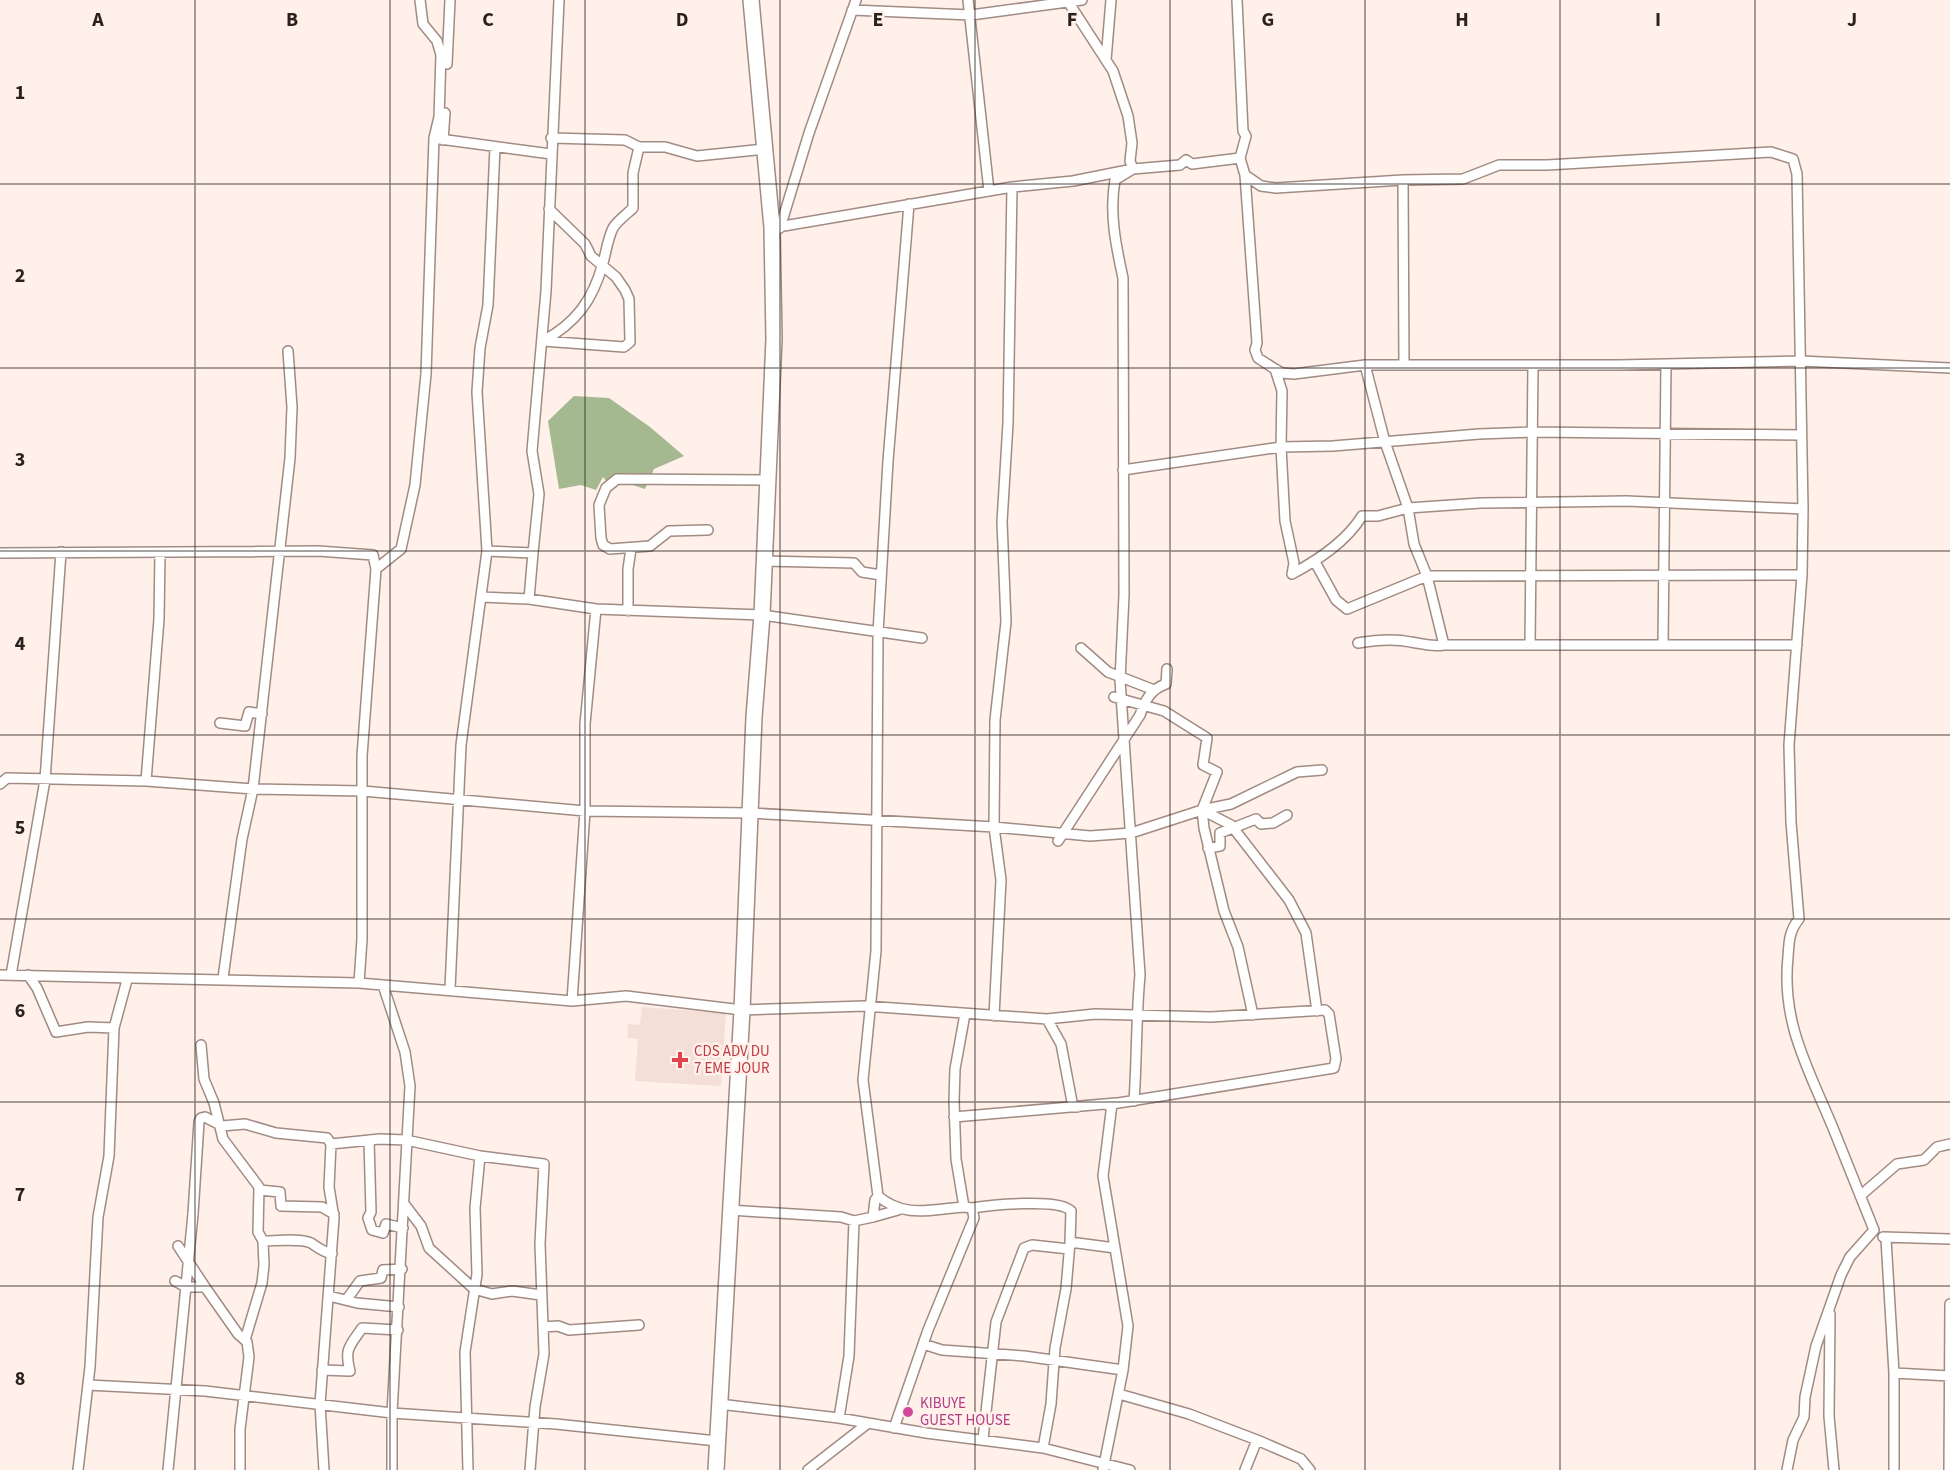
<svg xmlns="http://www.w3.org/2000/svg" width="1950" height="1470" viewBox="0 0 1950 1470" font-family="'Source Sans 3',sans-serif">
  <rect width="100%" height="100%" fill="#fff0ea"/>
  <path fill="#f3dfd7" d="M642,1007L726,1013L721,1086L635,1081L638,1039L627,1038L628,1024L640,1025Z"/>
  <path fill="#a5b990" d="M574,396L609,398L650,427L684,456L654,469L645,489L623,482L611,487L603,477L596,490L581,485L559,489L548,421Z"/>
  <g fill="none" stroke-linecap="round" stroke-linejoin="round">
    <defs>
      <path id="minor" d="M968,0L989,191
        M1067,0L1113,71L1128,116L1132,143L1130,161L1133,169L1115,180C1109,213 1116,246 1123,278L1124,595L1120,680L1140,975C1136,1017 1137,1059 1134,1101H1130
        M1237,0L1243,131L1246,136L1240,158L1245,175L1257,343L1255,350L1258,358L1275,369L1282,391L1281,447L1285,521L1294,563L1292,574C1318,560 1346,542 1362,516H1378L1408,508L1481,503L1627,501L1803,509
        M852,10L971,15L1082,0
        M1106,60L1111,0
        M447,64L450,0
        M551,138L625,140L639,147
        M440,139L551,154
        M443,140L445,113
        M1245,175L1261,186L1276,188L1403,180L1463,179L1499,165H1547L1771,152L1793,159L1797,174L1803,509L1802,575L1789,745L1791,822L1799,919C1789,931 1789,942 1788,957C1781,1023 1809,1070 1833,1128C1847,1162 1860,1196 1874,1230L1850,1257L1841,1275L1816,1346L1805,1397L1804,1417L1793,1440L1787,1470
        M1403,180L1404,365
        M549,209L585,244L591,256L616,277L625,290L629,299L630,342L624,347L543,341C576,323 593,300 603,263C606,252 608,238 613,228C617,221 627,214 633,208V173L639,147H665L697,156L765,149
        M772,228L1012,187L1073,181L1133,169L1180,165L1186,160L1192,164L1240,158
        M780,228L809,133L856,0
        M1365,365L1385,442L1408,508L1414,544L1427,576L1444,645H1797
        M1275,369L1282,373L1294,374L1365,365H1619L1801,361L1950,368
        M1123,470L1281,447L1333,446L1479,434L1533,432L1801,435
        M708,530L669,531L650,546L610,549L603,545L601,538L599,505L606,488L617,479L766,480
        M487,551L533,553L539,494L532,451L546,291L559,0
        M0,553L318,551L373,555L376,569
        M763,561L854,563L862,572L881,575
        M1315,562L1336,600L1347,609L1427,576L1802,575
        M481,597L529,599L596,609L762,615L922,638
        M529,599L533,553
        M628,611V569L631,549
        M1358,643C1375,640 1392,638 1411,642C1424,644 1430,647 1444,645
        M1530,644L1533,365
        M1663,645L1666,364
        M1081,648L1108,672L1154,690
        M1114,697L1164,711L1207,738L1203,765L1217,772L1202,810L1204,828L1224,911L1238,947L1253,1015
        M220,723L245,726L249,712L262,714
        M146,781L159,619L160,553
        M0,784L7,778L146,781L253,789L363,791L585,811L751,813L994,827L1090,836L1131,833L1202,810L1231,804L1297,772L1322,770
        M1202,810L1231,825L1289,900L1306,933L1317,1011
        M1058,841L1140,715C1145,700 1151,689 1166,684L1167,669
        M1208,848L1220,846V833L1256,819L1261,824L1273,823L1287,815
        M0,975L359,983L572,1001L626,996L742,1010L865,1006L1047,1019L1095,1014L1211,1017L1325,1010L1329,1014L1336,1059L1334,1068L1112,1104
        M11,975L45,780L61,552
        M28,975L37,988L56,1032L88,1027L114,1028
        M223,978L242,839L253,789L290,458L292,407L288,351
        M359,983L362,939V756L376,569L401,549L415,485L426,374L434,138L439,117L441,55L437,41L423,24L420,0
        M383,985L405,1052L410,1086L392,1413V1470
        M450,989L461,745L487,551L477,392L480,348L488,305L495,147
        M572,1001L585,811V724L596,609
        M994,1016L1001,880L994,827L995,720L1006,622L1002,522L1008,423L1012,187
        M1047,1019L1061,1044L1073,1107H1078
        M201,1045L204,1079L214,1103L223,1139L259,1187L258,1232L263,1241L264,1265L262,1283L245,1340
        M954,1117L1116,1103
        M369,1140L371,1212L368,1218L372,1230L383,1233L386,1224L403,1228
        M259,1190L280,1192L281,1206L322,1207L334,1214
        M878,1196L863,1080L876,951L878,633L888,461L909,204
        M1860,1196L1897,1164L1924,1160L1937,1147L1950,1144
        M405,1205L421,1226L429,1248L474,1289L492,1294L512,1291L541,1295
        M972,1208C991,1205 1060,1198 1071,1211L1070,1242L1115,1248
        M730,1210L841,1217L854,1221L873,1217L875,1200L878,1196C905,1219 931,1209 964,1207
        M873,1217L898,1210
        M1883,1237L1950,1239
        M1886,1239L1894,1373V1470
        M263,1241C275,1241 301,1238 311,1243C318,1248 323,1252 332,1254
        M178,1246L205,1287
        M175,1281L186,1287H205L238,1334L247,1342L249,1357L240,1429V1470
        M329,1296L357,1303L399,1307
        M347,1299L360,1281L381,1278L383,1270L402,1269
        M1830,1314L1829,1416L1834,1470
        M543,1327L558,1326L569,1330L639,1325
        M923,1344L942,1350L1024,1356L1123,1370
        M322,1370L350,1371C344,1348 350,1346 362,1328L398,1330
        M1894,1373L1950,1376
        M88,1385L205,1391L392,1413L556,1424L717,1441
        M1119,1394L1189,1414L1257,1440L1301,1459L1310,1470
        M719,1404L839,1418L926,1433L1043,1448L1130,1470
        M839,1418L849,1356L854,1221
        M894,1428L928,1330L974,1218L972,1208L964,1207L956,1159L954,1101L955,1069L965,1014
        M983,1439L996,1322L1024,1248L1032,1245L1069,1249
        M1043,1448L1051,1404L1055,1348L1066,1289L1070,1242
        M78,1470L90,1367L98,1217L109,1156L114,1028L127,980
        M168,1470L193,1214L199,1122L201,1118L205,1117L222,1126L245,1124L276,1133L327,1138L331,1144L380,1139L406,1140L480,1156L544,1164L540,1244L544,1354L535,1407L530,1470
        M324,1470L320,1404L334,1218L329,1187L331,1144
        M468,1470L465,1352L477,1274L475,1208L480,1156
        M808,1470L867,1424
        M1103,1470L1123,1370L1128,1326L1103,1176L1112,1104L1107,1105
        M1245,1470L1257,1440
        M1949,1470L1950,1304"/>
      <path id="trunk" d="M716,1470L742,1010L754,717L762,615L774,339L772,228L751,0"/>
    </defs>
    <use href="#minor" stroke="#a18b82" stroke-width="12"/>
    <use href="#trunk" stroke="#a18b82" stroke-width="18"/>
    <use href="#minor" stroke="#fff" stroke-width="9"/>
    <use href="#trunk" stroke="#fff" stroke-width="15"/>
  </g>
  <path fill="none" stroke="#2a211e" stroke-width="1.5" stroke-opacity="0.55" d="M195,0V1470M390,0V1470M585,0V1470M780,0V1470M975,0V1470M1170,0V1470M1365,0V1470M1560,0V1470M1755,0V1470M0,184H1950M0,368H1950M0,551H1950M0,735H1950M0,919H1950M0,1102H1950M0,1286H1950"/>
  <path fill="#e0444e" stroke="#fff0ea" stroke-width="2" d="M677 1051h6v6h6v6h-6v6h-6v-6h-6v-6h6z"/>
  <circle fill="#d1479c" stroke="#fff0ea" stroke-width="2" cx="908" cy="1412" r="6"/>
  <g text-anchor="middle" stroke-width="5" stroke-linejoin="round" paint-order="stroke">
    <g font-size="15" fill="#be3a42" stroke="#fff0ea" text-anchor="start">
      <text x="694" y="1056">CDS ADV DU<tspan x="694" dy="17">7 EME JOUR</tspan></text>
    </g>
    <g font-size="15" fill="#b23c85" stroke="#fff0ea" text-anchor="start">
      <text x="920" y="1408">KIBUYE<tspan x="920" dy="17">GUEST HOUSE</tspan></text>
    </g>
  </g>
  <g font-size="20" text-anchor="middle" font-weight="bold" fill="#2a211e" stroke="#fff0ea" stroke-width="5" stroke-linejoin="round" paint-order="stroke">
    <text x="98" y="26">A</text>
    <text x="292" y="26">B</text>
    <text x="488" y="26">C</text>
    <text x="682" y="26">D</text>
    <text x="878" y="26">E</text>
    <text x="1072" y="26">F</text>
    <text x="1268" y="26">G</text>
    <text x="1462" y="26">H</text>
    <text x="1658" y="26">I</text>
    <text x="1852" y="26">J</text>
    <text x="20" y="99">1</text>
    <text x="20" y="282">2</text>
    <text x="20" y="466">3</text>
    <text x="20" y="650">4</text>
    <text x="20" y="834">5</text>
    <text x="20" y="1017">6</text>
    <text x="20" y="1201">7</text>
    <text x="20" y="1385">8</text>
  </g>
</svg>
